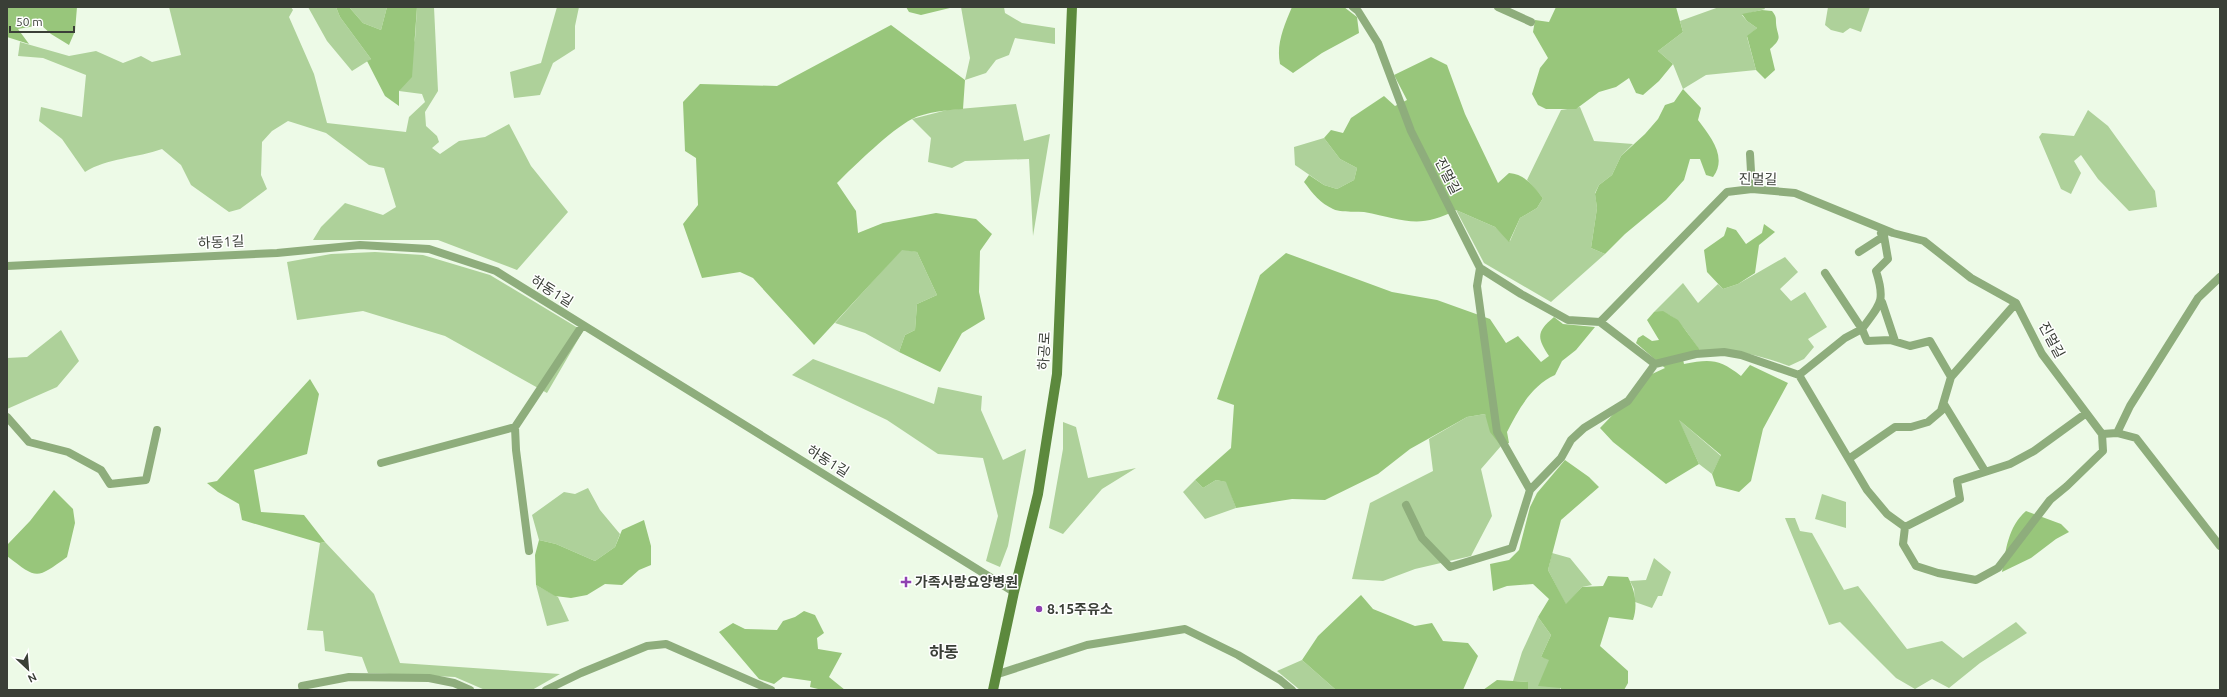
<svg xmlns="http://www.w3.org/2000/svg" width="2227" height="697" viewBox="0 0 2227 697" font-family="Ubuntu,'Noto Sans KR',sans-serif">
  <rect width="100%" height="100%" fill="#edfae7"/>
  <path fill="#aed19a" d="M169,7H291L293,10L289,17L314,74L327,123L406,132L409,117L425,102L422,94L399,91L415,39L417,7H434L438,91L425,112L426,126L437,136L439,142L432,148L440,154L459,141L485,137L509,124L531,166L568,212L517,270L438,240H313L321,227L345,203L383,215L396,207L384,168L369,165L326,133L288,121L272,131L262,142L261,175L267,189L240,209L229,212L191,185L181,165L162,149C137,158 107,158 85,172L62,139L39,121L41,107L82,117L86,75L43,58L18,56L20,42L69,56L96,51L123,63L141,56L152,62L181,55Z
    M308,7H336L340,17L371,59L352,71L327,41Z
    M349,7H387L381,30L363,23Z
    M557,7H579L575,26V49L553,63L540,95L514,98L510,72L541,63Z
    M961,7H1004L1005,13L1022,23L1055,28V44L1015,38L1009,55L996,60L986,73L965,80L970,58Z
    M1719,7H1764L1765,9L1742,15L1747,21L1757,28L1747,37L1756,70L1706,75L1683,89L1673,64L1658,51L1683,32L1680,21Z
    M1828,7H1870L1861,32L1850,28L1843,33L1831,30L1825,25Z
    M1016,104L1024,141L1050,134L1033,236L1029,159L965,161L952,168L928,162L931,138L912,119L947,110Z
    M1580,107L1594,141L1633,144L1621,156L1612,175L1599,185L1595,193L1597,208L1591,248L1605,254L1551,302L1484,263L1456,210L1495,227L1510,241L1520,218L1537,208L1543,198L1527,180L1561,110Z
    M2088,110L2108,126L2155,191L2157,207L2129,211L2098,179L2081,155L2074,161L2081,173L2071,194L2061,189L2039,137L2042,133L2074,136Z
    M1324,138L1340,159L1357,168L1354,180L1337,189L1324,185L1295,165L1294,147Z
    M902,249L917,252L937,295L917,304L915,330L905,335L899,352L865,333L835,323Z
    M375,252L423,255L490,275L583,331L547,393L445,336L363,311L297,320L287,262L331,254Z
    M1785,257L1798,272L1780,289L1791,301L1805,292L1827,327L1808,339L1814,347L1804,359L1789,366C1756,354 1736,349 1700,350C1687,334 1677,310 1654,312L1683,283L1698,303L1718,284L1723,289L1738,284Z
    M61,330L79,361L57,387L7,409V358L27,357Z
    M813,359L934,404L938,387L982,396L981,410L1003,460L1026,449L1008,546L1000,567L986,561L998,516L983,458L938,454L887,420L792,375Z
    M1485,414L1501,446L1481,469L1492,516L1471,556L1415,569L1383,581L1352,579L1370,503L1433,471L1429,439L1467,417Z
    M1678,419L1721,456L1712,474L1699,464Z
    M1063,422L1076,427L1088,478L1136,468L1102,489L1063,534L1049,528L1063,449Z
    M1195,480L1203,488L1216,480L1227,482L1236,508L1205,519L1183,492Z
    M588,488L600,510L620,534L615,547L595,561L556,544L539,540L532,515L564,492L575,494Z
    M1822,494L1846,502V528L1815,519Z
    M1785,518H1795L1800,531L1812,533L1844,590L1858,586L1907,649L1942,641L1963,658L2016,622L2027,633L1980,663L1949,688L1932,679L1915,689L1896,678L1840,622L1829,625Z
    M325,542L374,594L400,663L560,674L532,690H485L455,677L368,673L362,657L325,651L323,631L307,630L320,543Z
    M1552,553L1570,558L1592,585L1582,587L1566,605L1548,570Z
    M1654,558L1671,572L1662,596H1658L1652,608L1635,602L1634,589L1630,581L1646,580Z
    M536,585L558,597L569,621L547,626Z
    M1538,617L1551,635L1541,657L1549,659L1561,690H1528V682L1513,681L1522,652Z
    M1302,660L1336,690H1300L1277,671Z"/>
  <path fill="#98c67b" d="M7,7H77L75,31L69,45L51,34L41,25L18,29L29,44L7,37Z
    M336,7H349L363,23L381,30L387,7H417L412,77L399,91V106L385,96L367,61L371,59L340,17Z
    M906,7H954L921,15L909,12Z
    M1292,7H1344L1357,17L1359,33L1322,53L1293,73L1280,64C1276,44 1284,26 1292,7Z
    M1556,7H1676L1683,32L1658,51L1673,64L1659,81L1643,95L1636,93L1629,78L1616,87L1599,92L1576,109H1546L1538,105L1532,94L1540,68L1548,58L1533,32L1535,20L1549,22Z
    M1762,10L1772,11C1776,16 1776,17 1776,23C1777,37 1784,37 1770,49L1775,70L1765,79L1756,70L1747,36L1757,28L1747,21L1742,14Z
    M891,25L965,80L963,109C947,110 926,112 912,119C891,130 855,165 837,183L856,211L858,233L883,223L936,213L976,219L992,234L980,251L979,292L985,319L962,333L940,372L899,352L905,335L915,330L917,304L937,295L917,252L902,250L814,345L753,278L740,272L702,278L683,224L698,205L696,158L685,151L683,102L700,84L777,86Z
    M1431,57L1447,65L1465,114L1498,183L1509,173C1525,174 1534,187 1543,198L1537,208L1520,218L1509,242L1495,227L1456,210C1419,230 1402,219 1364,212C1354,211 1342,213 1333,209C1320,203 1313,194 1304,182L1309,175L1324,185L1337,189L1354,180L1357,168L1340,159L1324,138L1331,130L1343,133L1351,118L1384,96L1395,106L1407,100L1394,75Z
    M1683,89L1701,108L1698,120C1710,136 1728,157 1713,177L1706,175L1700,159H1690L1684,180L1666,200L1625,234L1605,254L1591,248L1597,208L1595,194L1599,185L1612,175L1621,156L1645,134L1658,119L1665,105L1674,102Z
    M1764,224L1775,232L1759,245L1755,273L1738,284L1723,289L1707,272L1704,250L1724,236L1727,227L1736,230L1746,244L1762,233Z
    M1286,253L1392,292L1437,300L1490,319L1506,343L1518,336L1541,362L1549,356C1537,338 1536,332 1554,317L1563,324L1595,327L1576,350L1562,361L1555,375C1532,385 1518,410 1507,432L1509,443L1501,446L1490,432L1485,414L1467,417L1410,449L1378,474L1325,500L1292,499L1236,508L1226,482L1216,480L1203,488L1195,480L1231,448L1234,405L1217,399L1260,275Z
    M1663,311L1678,320L1700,350L1682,355L1684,364C1711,359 1719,359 1741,376L1750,365L1788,383L1763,429L1751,481L1739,492L1716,486L1712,474L1721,455L1679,420L1699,464L1666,484L1613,442L1600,428L1652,374L1665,368L1636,343L1638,338L1643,335L1652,341L1659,340L1647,320L1654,312Z
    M310,379L319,394L307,454L254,470L261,512L304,515L325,542L320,543L242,520L239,504L218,492L207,483L217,481Z
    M1565,460L1589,477L1599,487L1561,520L1548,570L1566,604L1582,587L1603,586L1608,576L1628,577C1635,591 1638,605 1633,620L1609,617L1600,646L1628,671V683L1624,690H1561V688L1538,686L1549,660L1541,657L1551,635L1538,617L1549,599L1533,584L1507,586L1493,591L1490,564L1509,560L1519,550L1530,507L1537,493Z
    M54,490L73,509L75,523L67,557C36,579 38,580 7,556L8,544L30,521Z
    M2026,511L2061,524L2069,532L2056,539L2031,558L2002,572C2006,549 2008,527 2026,511Z
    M644,520L651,546V565L639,570L622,585L605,584L587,595L571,598L555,596L536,585L535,555L539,540L556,544L595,561L615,547L622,530Z
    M1361,595L1373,609L1415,626L1432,623L1443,641L1468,643L1478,656L1463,690H1336L1302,660L1318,636Z
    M804,611L815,615L824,633L817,638L818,649L842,653L829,677L845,690H822L810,687L811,681L783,677L774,684L759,679L719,632L733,623L745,629L777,630L783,621L795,617Z
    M1497,680L1528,682V690H1483Z"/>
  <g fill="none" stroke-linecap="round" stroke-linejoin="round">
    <path stroke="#8ead7c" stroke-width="8" d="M1353,7L1358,11L1378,43L1411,131L1480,268L1521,294L1568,320L1600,322L1727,192L1752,189L1795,193L1893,233L1924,241L1971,278L2016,303L2042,354L2102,434L2117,433L2136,438L2220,546
      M1498,7L1531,22
      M1750,154L1752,189
      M1859,252L1884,236L1881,233
      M7,266L277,253L360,245L429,249L496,271L1014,592
      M1825,273L1862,329C1880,304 1886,302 1876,271L1888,259L1884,236
      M1882,302L1895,341
      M1600,322L1655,364L1696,354L1724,352L1741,355L1799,375L1867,490L1887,514L1905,527
      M1799,375L1845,338L1862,329L1867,341L1890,340L1910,346L1930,341L1951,377
      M1944,404L1985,471
      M2085,414L2034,451L2010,464L1957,481L1960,499L1905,527L1903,544L1916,566L1938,573L1976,580L1998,568L2050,500L2067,486L2103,451L2102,434
      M7,417L29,442L68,452L101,470L110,484L146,480L157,430
      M515,427L516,450L529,551
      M2117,433L2130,406L2198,298L2220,277
      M1850,458L1895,427H1911L1928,422L1941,411L1951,377L2016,303
      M381,463L515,427L582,326
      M1530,490L1561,458L1571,440L1584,428L1628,401L1655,364
      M1406,505L1422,538L1450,567L1512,548L1530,490L1497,432L1477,286L1480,268
      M998,674L1087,645L1185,629L1238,655L1280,680L1292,690
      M303,690L302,686L349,677L429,678L454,683L470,690
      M546,690L581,673L647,646L666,644L771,690"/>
    <path stroke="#5c893d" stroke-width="10" d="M993,690L1014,592L1038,494L1057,374L1072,7"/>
  </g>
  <g fill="#8f41b1" stroke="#fff" stroke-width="1.5">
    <path d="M904 576h4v4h4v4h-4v4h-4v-4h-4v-4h4z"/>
    <circle cx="1039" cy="609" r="4"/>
  </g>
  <g text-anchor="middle" stroke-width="3" stroke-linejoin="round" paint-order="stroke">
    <g font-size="14" fill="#3a3f37" stroke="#fff">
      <text transform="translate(1448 176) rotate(63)" y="5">진멀길</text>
      <text transform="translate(1758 179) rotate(1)" y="5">진멀길</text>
      <text transform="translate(221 242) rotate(-3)" y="5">하동1길</text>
      <text transform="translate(552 291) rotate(32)" y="5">하동1길</text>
      <text transform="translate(2052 340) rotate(62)" y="5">진멀길</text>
      <text transform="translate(1044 351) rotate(-87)" y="5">하공로</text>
      <text transform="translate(828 461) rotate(32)" y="5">하동1길</text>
    </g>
    <g font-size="14" font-weight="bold" fill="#3a3f37" stroke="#fff" text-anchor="start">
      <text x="915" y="587">가족사랑요양병원</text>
      <text x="1047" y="614">8.15주유소</text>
    </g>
    <g font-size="16" font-weight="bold" fill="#3a3f37" stroke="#fff">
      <text x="944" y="658">하동</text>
    </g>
  </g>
  <rect width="2227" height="697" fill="none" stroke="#3a3f37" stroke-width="16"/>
  <g transform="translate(28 669) rotate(154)" stroke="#ffffff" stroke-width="3" paint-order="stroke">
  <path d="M0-3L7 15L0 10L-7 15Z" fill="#3a3f37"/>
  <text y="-6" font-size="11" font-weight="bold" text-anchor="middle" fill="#3a3f37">N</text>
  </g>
  <path d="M10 26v6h64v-6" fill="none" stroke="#3a3f37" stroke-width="2"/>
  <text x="16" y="26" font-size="12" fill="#3a3f37" stroke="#ffffff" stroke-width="3" paint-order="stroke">50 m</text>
</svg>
